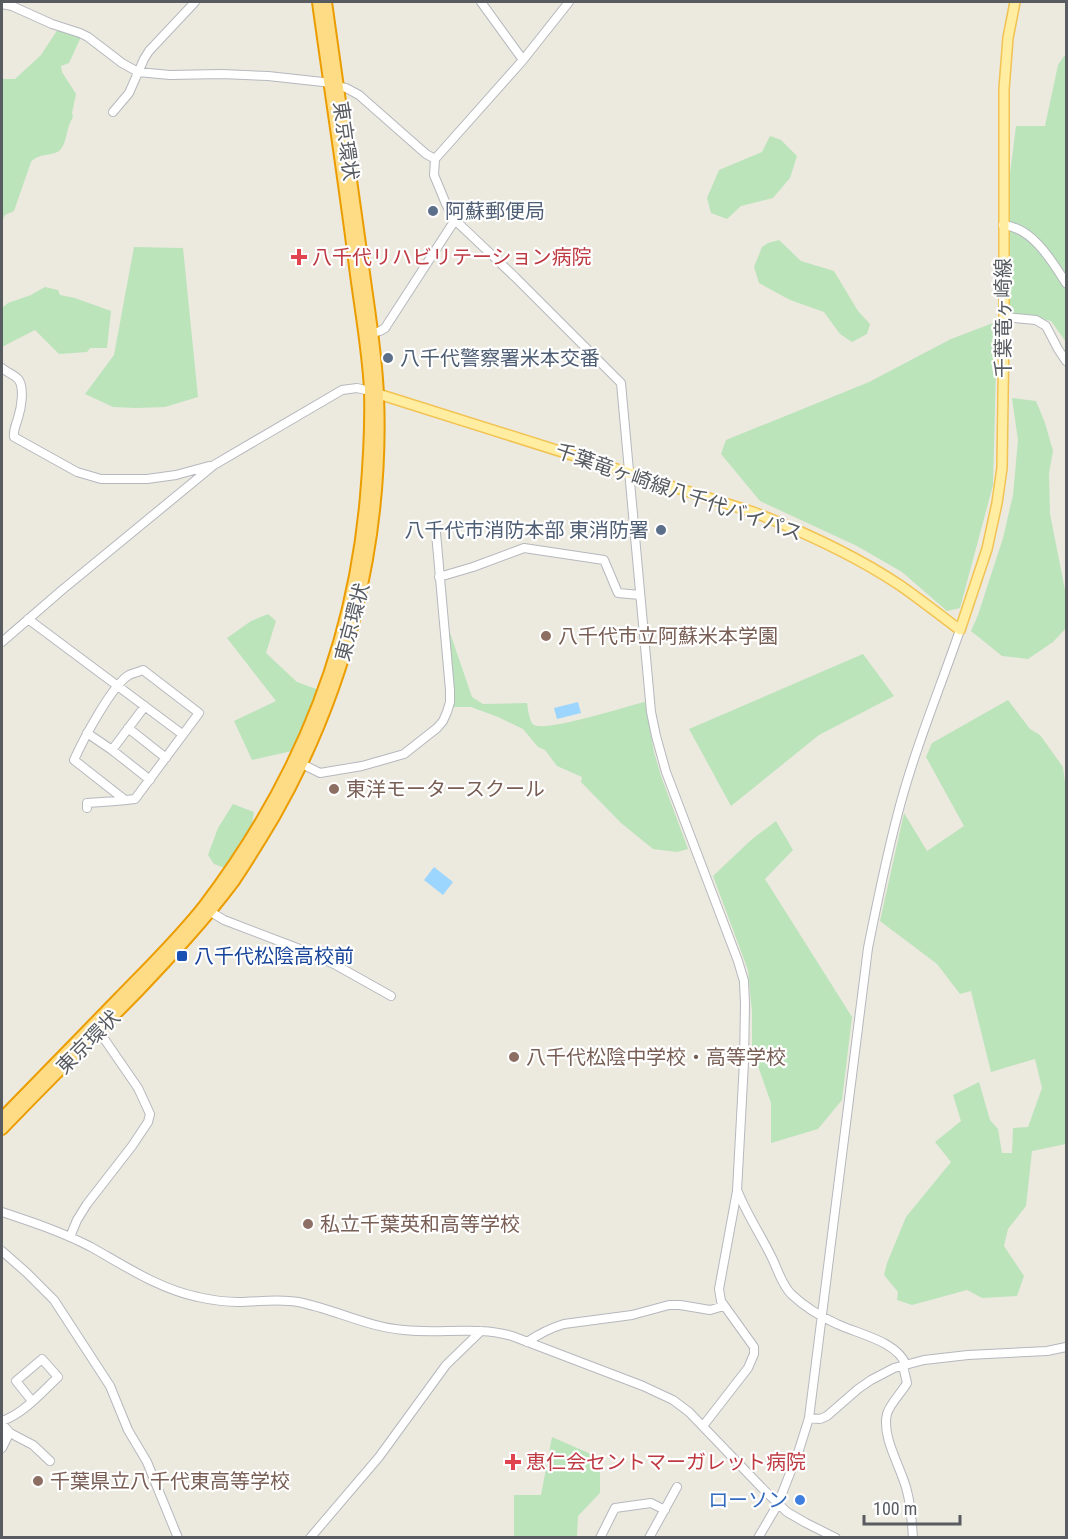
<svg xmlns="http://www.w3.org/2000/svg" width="1068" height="1539" viewBox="0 0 1068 1539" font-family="'Roboto Condensed','Noto Sans JP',sans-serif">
  <rect width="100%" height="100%" fill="#ece9df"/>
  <path fill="#bbe4bb" d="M58,29L81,37L69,63L61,66L62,72L76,94L72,113L73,117C66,128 67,142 61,149C55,157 39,152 31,162L14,211L5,215L2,222V79H15L41,55Z
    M1064,56H1066V342L1051,321L1010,313V174L1016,126H1045L1058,65Z
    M770,136L781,140L797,156L790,178L773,198L741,206L727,219L711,213L707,198L719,170L762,152Z
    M779,240L801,261L834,271L858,311L870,324L867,334L852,342L840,334L824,312L790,300L759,283L754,267L762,247L768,243Z
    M134,247L183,248L198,397L165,407L136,408L113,407L85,394L114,355Z
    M45,287L58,290L60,295L75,298L111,311L107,348H90L87,352L59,354L35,330L2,347V308L8,303L31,295Z
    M993,323L996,369L993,485L960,608L947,611L902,572L857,546L760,501L721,454L726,440L869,382L951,339Z
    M1012,398L1036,401L1045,423L1053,451L1049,473L1050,514L1066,595V628L1053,642L1028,659L1002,656L971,631L978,615L1003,538L1013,495L1018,440Z
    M268,614L276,621L266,653L297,682L319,690L300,738L292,751L252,760L234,721L276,701L227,638L251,621Z
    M447,624L472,697L483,704L527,703C528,708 529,722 534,725C547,732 627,706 645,702L654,752L661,776L688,849L677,852L653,849L621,823L581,782L582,777L557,766L545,750L538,747L523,729L498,717L471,707H451Z
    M863,654L894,696L819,735L731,806L689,729Z
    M1008,700L1030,729L1040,735L1063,767L1066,790V1144L1032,1151L1026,1206L1008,1229L1004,1246L1024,1276L1017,1296L982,1298L967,1290L912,1305L897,1300L898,1292L884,1275L887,1263L906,1217L951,1162L935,1142L961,1121L953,1095L979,1082L990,1120L998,1129L1002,1153H1012L1013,1128L1028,1127L1042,1088L1035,1059L991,1072L971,991L960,994L937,964L880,921L904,813L927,851L964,826L926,757L932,743Z
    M233,804L254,812L252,824L225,868L214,864L208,855L218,828Z
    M776,821L793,850L765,879L852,1017L842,1100L818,1129L771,1143V1103L752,1049V1012L748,970L713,876L751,840Z
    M552,1437L600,1458V1493L578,1516L577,1537H514V1495H541Z"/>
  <path fill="#9cd6ff" d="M578,702L581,713L557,719L554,708Z
    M434,867L453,882L443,895L424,880Z"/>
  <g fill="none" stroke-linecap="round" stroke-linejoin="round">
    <defs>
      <path id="minor" d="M481,2L523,60
        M569,2L523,60L435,159L434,175L446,204L455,220L515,277L621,383L651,712L656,736L666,772L738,961L744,981L745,1004L744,1062L737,1191L719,1289L721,1301L754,1347V1354L748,1368L703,1426
        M2,4L12,6L52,24L80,33L88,37L122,63L138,72L170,75L222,74L268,76L323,82L346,88L359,95L426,154L435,159
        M113,112L129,93L144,59L149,51L195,2
        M1003,225C1032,227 1052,261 1066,283
        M1004,317L1036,320L1046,326L1058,349L1066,361
        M373,333L380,331L385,328L455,220
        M2,368C6,372 15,375 18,379C25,387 21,409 18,418C16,425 13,430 14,437L77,472L101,479H147L176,475L209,466
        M439,577L473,567L524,548L604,560L618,593L640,595
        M28,619L182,734
        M2,642L62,590L214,465L342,390L357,388L370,391
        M128,728L166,758
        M87,733L112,750L145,706
        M112,750L150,780
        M302,764L320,773L362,766L404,754L437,728L443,721L447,712L450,702V690L436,533
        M87,808V803C103,802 119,801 135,799L199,713L143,670C139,672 133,673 129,675C112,685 83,740 74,760L125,800
        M206,909L224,920L305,951L334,964L391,996
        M738,1192C747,1215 761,1235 772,1258C778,1270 781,1283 791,1294C804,1306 821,1317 837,1324C858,1334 897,1341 906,1365
        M2,1212C32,1222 62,1232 91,1247C125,1266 159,1289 198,1297C211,1300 225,1302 239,1302C258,1302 278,1298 298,1302C334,1309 367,1327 404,1330C440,1334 477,1326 512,1336L643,1386L673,1400L689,1412L762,1488L787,1512L806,1523L836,1538
        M70,1237L77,1220L87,1204L132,1146L148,1122L150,1114L138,1088L96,1027
        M2,1251L27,1273L54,1300L110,1386L128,1430L147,1462L178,1538
        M527,1342C539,1334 550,1328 564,1324L632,1315L669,1305H680L710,1310L724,1306
        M903,1366L907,1383C902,1392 889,1405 887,1414C881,1437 902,1469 907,1491C911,1506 912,1522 913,1538
        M809,1418L820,1419L827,1416L858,1389L871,1380L894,1368L924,1360L968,1355L1047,1351L1066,1347
        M2,1421C23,1414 41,1393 58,1377L42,1359L16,1381L32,1401
        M2,1424L10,1433L33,1445L50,1461
        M2,1434L7,1438L2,1448
        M310,1538L379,1457L446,1365L481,1331
        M600,1538L615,1508L651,1503L665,1510
        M649,1538L677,1487
        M758,1538L778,1504L799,1450L809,1418L868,948C877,903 886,858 898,813C914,751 939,691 960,630"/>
      <path id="major" d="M372,392L753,512C804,532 855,555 901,586C921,600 940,615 960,630L987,549L997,503L1002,468L1004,327V89L1008,38L1015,2"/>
      <path id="highway" d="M2,1118C41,1078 80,1038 119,998C148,968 178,939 204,906C297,784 353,649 366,496C369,461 371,425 370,390C368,349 360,307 355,267C344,178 330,90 318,2
        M2,1129C47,1082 93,1037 139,990C172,955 205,920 234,881C248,860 261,839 274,817C347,689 384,542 378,395C376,347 367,299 361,251C350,168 338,85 326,2"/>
    </defs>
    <use href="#minor" stroke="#b5b8bd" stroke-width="10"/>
    <use href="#major" stroke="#f2c252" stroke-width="12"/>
    <use href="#highway" stroke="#eb9d00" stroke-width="14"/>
    <use href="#minor" stroke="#fff" stroke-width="8"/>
    <use href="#major" stroke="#ffeea1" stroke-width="9"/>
    <use href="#highway" stroke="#fddc85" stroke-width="10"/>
  </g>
  <g fill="#5c6f8a" stroke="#fff" stroke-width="2">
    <circle cx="433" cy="211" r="6"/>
    <circle cx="388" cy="358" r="6"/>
    <circle cx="661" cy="530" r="6"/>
  </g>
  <g fill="#e0444e" stroke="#fff" stroke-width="2">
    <path d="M296 248h6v6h6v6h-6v6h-6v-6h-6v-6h6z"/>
    <path d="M510 1453h6v6h6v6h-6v6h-6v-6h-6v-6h6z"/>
  </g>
  <g fill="#8d6e63" stroke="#fff" stroke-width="2">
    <circle cx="546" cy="636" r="6"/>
    <circle cx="334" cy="789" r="6"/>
    <circle cx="514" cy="1057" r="6"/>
    <circle cx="308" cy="1224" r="6"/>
    <circle cx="38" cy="1481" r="6"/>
  </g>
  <rect fill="#1a4fb4" stroke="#fff" stroke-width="2" x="176" y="950" width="12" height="12" rx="3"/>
  <circle fill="#3f7fe0" stroke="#fff" stroke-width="2" cx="800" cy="1500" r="6"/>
  <g text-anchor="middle" stroke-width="4.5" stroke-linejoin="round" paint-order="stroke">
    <g font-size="20" fill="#585c61" stroke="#fff">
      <text transform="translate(346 141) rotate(82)" y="7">東京環状</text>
      <text transform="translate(1003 318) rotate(-90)" y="7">千葉竜ヶ崎線</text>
      <text transform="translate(679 492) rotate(19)" y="7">千葉竜ヶ崎線八千代バイパス</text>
      <text transform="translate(352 622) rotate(-75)" y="7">東京環状</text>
      <text transform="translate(88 1042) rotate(-45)" y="7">東京環状</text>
    </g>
    <g font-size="20" fill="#4e5e75" stroke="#fff" text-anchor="start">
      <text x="445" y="218">阿蘇郵便局</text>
      <text x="400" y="365">八千代警察署米本交番</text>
      <text x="649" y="537" text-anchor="end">八千代市消防本部 東消防署</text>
    </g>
    <g font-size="20" fill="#be3a42" stroke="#fff" text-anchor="start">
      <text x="312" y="264">八千代リハビリテーション病院</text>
      <text x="526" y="1469">恵仁会セントマーガレット病院</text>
    </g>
    <g font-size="20" fill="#785e54" stroke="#fff" text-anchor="start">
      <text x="558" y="643">八千代市立阿蘇米本学園</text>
      <text x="346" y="796">東洋モータースクール</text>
      <text x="526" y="1064">八千代松陰中学校・高等学校</text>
      <text x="320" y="1231">私立千葉英和高等学校</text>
      <text x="50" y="1488">千葉県立八千代東高等学校</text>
    </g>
    <g font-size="20" fill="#164399" stroke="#fff" text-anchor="start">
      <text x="194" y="963">八千代松陰高校前</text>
    </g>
    <g font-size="20" fill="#366cbe" stroke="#fff" text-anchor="end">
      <text x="788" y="1507">ローソン</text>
    </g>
  </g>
  <rect width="1068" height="1539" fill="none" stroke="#585c61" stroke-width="6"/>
  <path d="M864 1515v9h96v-9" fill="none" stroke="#585c61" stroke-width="3"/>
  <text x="873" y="1515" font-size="18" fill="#585c61" stroke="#ffffff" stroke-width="4.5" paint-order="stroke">100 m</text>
</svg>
